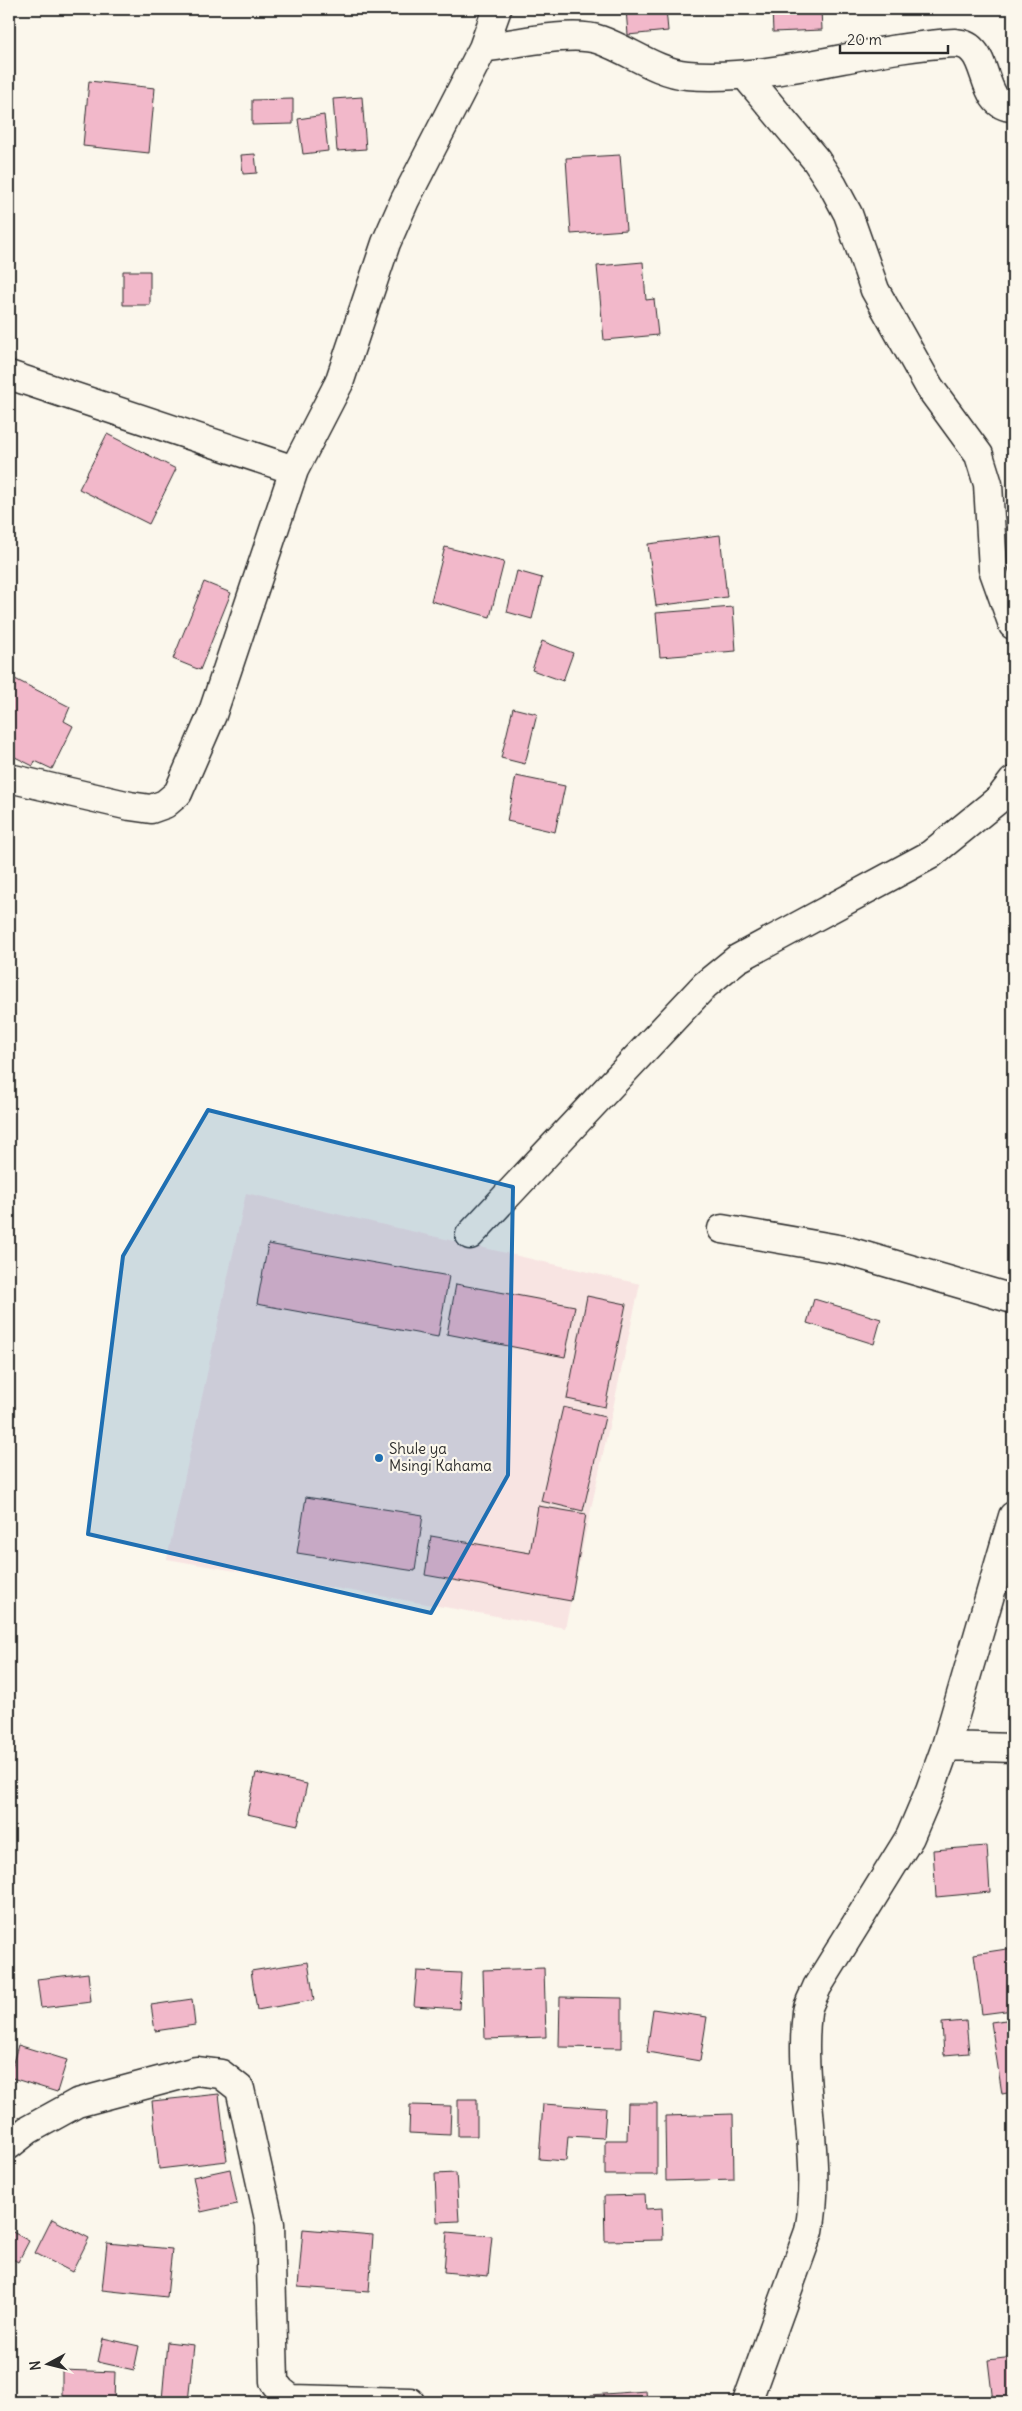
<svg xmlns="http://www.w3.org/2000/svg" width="1022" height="2411" viewBox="0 0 1022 2411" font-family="Delius,sans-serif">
  <rect width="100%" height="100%" fill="#fbf7ec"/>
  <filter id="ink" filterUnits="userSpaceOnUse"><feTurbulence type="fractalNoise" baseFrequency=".02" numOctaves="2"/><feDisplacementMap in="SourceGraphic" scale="10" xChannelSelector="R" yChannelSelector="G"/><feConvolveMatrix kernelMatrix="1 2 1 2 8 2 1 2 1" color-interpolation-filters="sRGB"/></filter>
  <g filter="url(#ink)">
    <path fill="#f8e4e2" d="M246,1193L640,1284L565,1628L167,1559Z"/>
    <path fill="#f2b8ca" stroke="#2b2b2b" d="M626,9H666L668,31L628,35Z
      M772,9H821L822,30L773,32Z
      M89,81L155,88L149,153L83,146Z
      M362,97L366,149L337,151L333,99Z
      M293,99V124L252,125V100Z
      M324,115L328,151L303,154L298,119Z
      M255,154L257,173L243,174L241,155Z
      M620,155L626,230L571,234L566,158Z
      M643,262L646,300L654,299L658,335L604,340L597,266Z
      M123,271H150V305H123Z
      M107,434L176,469L149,524L79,489Z
      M720,535L727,597L656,606L648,544Z
      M445,547L504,562L490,617L431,601Z
      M517,571L542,578L532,619L507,612Z
      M204,582L231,593L200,670L173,659Z
      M733,607L736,651L660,657L656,613Z
      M542,641L573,653L563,681L532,670Z
      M15,679L70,707L64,721L73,726L52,769L35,761L33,766L9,754L11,743L9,742V692Z
      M513,708L537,714L525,764L501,758Z
      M516,776L565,786L555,832L507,821Z
      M1013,1186V1233H1008Z
      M268,1244L449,1276L438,1337L257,1304Z
      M456,1284L575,1306L565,1357L447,1334Z
      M587,1296L626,1304L605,1407L567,1399Z
      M814,1299L881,1319L874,1344L807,1323Z
      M563,1407L605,1417L583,1511L541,1501Z
      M306,1497L423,1515L415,1571L297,1553Z
      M538,1506L586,1514L571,1601L425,1575L431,1536L530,1553Z
      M256,1773L307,1784L298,1825L247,1814Z
      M987,1846L990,1892L936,1897L933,1850Z
      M1013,1948V2010L982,2014L974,1954Z
      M308,1962L314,2000L257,2010L251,1971Z
      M544,1968L546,2037L485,2039L483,1970Z
      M417,1971L461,1973L459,2009L414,2006Z
      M88,1973L91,2002L41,2008L37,1979Z
      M9,1977L15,1979L9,2008Z
      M560,1997L622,1998V2048L559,2047Z
      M192,1999L195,2025L155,2031L151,2005Z
      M653,2009L707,2017L700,2061L647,2052Z
      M1013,2019V2092L1002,2094L991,2022Z
      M966,2021L969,2053L944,2055L942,2023Z
      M18,2045L67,2060L57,2092L9,2077Z
      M219,2094L227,2161L159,2169L152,2101Z
      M458,2099H477V2136H458Z
      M628,2103H657V2175H605V2140H627Z
      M543,2104L606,2108L604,2138L568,2136L566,2161L539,2159Z
      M410,2105L451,2106L450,2135L409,2133Z
      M733,2114L734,2179L666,2181L665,2116Z
      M230,2169L237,2204L201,2212L193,2177Z
      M456,2173L459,2221L437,2222L435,2174Z
      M645,2195L646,2209L662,2208L663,2240L605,2241L604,2196Z
      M52,2219L89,2238L72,2272L35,2253Z
      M303,2229L373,2235L369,2292L298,2287Z
      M11,2231L29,2241L18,2262L9,2257V2235Z
      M447,2232L492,2236L488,2276L444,2272Z
      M107,2243L172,2249L167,2297L102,2290Z
      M103,2338L139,2346L134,2370L98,2362Z
      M167,2342L194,2345L188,2402L162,2400Z
      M1013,2357V2402H993L988,2360Z
      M62,2370L115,2372L114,2402L62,2400Z
      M646,2391L647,2402H591V2395Z"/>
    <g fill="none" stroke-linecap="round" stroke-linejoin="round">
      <defs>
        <path id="minor" d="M483,48C512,44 574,30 600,40C629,50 656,72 687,75C777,82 865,47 955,43C961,44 967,44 972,50C988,64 984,107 1013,107
          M745,75L816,160L833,186L848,214L875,290L930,388L979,455L988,484L993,569L1013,625
          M9,375L294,470
          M9,778L130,806L151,809L165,804L178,793L212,715L294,470L339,383L386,243L405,200L483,48L497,9
          M722,1229L844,1250L1013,1299
          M470,1235L705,985L737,959L930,855L1000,798L1013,781
          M946,1746L1013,1748
          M9,2145L28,2130L77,2103L196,2071L221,2074L240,2089L270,2224L274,2382L281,2391L291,2399L410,2402
          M747,2402L809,2231C823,2159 798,2085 807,2012C808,2004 814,1995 817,1987L910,1837L930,1790L946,1746L1013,1516"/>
      </defs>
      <use href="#minor" stroke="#2b2b2b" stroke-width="31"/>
      <use href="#minor" stroke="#fbf7ec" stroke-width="28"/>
    </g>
  </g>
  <path fill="#1f6fb2" fill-opacity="0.2" stroke="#1f6fb2" stroke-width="4" stroke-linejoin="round" d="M208,1110L513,1187L508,1475L431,1613L88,1534L123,1256Z"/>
  <circle fill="#1f6fb2" stroke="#fbf7ec" stroke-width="2" cx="379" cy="1458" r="5"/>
  <g text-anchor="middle" stroke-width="4.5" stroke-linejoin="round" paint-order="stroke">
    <g font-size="15" fill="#2b2b2b" stroke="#fbf7ec" text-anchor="start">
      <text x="389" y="1454">Shule ya<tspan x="389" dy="17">Msingi Kahama</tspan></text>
    </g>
  </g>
  <rect width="1022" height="2411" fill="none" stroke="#fbf7ec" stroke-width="30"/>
  <rect x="15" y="15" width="992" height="2381" fill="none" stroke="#2b2b2b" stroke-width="2" filter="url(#ink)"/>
  <g transform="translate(48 2364) rotate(263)" stroke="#fbf7ec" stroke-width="4" paint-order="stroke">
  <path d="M0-4L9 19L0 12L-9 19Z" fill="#2b2b2b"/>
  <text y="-8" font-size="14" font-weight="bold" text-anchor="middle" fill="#2b2b2b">N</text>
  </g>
  <path d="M840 45v8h108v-8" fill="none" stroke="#2b2b2b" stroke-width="2.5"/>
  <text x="847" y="45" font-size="15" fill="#2b2b2b" stroke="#fbf7ec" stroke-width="4" paint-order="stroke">20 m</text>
</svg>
